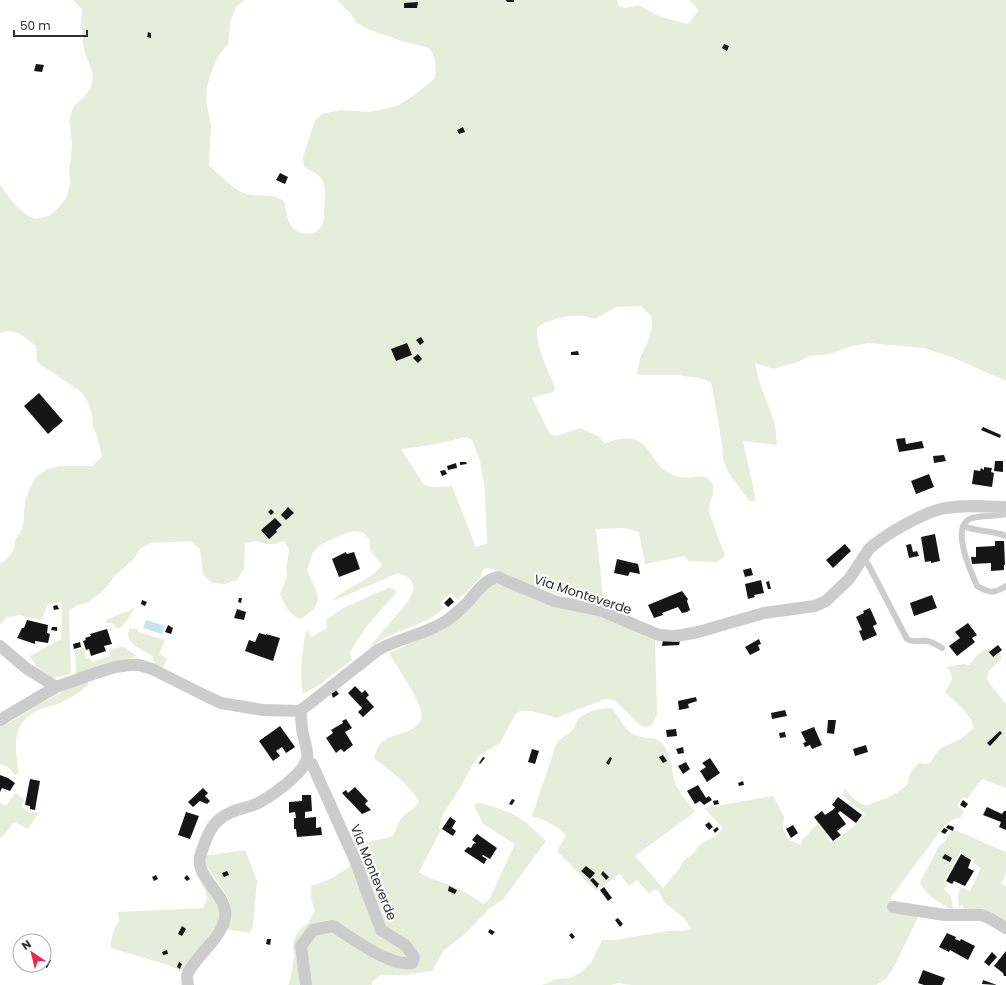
<svg xmlns="http://www.w3.org/2000/svg" width="1006" height="985" viewBox="0 0 1006 985" font-family="Poppins,sans-serif">
  <rect width="100%" height="100%" fill="#fff"/>
  <path fill="#e7eddb" fill-rule="evenodd" d="M73,0H245L236,7L231,19L228,44L219,55L213,67L207,87L206,100L211,126L209,166C219,173 234,190 244,193C258,198 271,192 284,201C287,209 286,220 292,227C300,237 319,236 323,223C324,220 324,214 324,211C324,200 328,186 320,177C316,173 309,170 304,167L303,157L315,120L322,114L341,110L369,112L397,106L413,96L435,78C436,66 436,58 429,48L401,41L365,28L357,23L349,12L337,0H617L619,6L625,8L638,5L661,17L688,24L699,10L689,0H1006V381L954,358L924,348L869,343L851,346L831,354L809,356L798,362L773,369L755,363L760,384L775,424L777,445L743,441L756,500L750,502L728,472L724,463L720,431L711,382L703,379L678,375H637L640,358L648,341L652,326L651,316L641,306L616,307L595,319C591,318 586,316 583,316C567,315 549,319 537,328C536,348 547,368 555,387L553,392L532,398L550,434L555,436L581,428L599,437L605,443C655,426 643,462 673,475C685,480 695,476 707,477L713,485V494L710,503L709,512L725,556L717,562L689,561L685,556L645,564L639,532L624,528L596,529L604,606L568,598L523,582L498,571L489,568L483,569L481,577L458,600L451,593L440,603L444,608C428,623 408,627 389,636C381,639 375,645 368,649L409,600C418,585 413,578 398,573L333,601C347,586 369,582 382,565L370,550V541L364,533L355,531L346,533L320,545L313,552L307,570C316,593 329,601 301,619C290,617 284,604 280,594L287,577L286,568L289,550L284,541L275,544H265L257,541L245,543L244,569L237,580L225,584L212,583L203,575L200,549L190,541L151,543L140,549L133,560L115,575L107,587L98,595L88,602L76,606L69,611L71,673L61,677L52,678L36,666L30,656L61,639L62,612L61,602L48,604L41,620L20,615L7,617L0,625V563L5,561L13,551L16,538L23,528L25,501L30,488L36,477L47,469L60,466H92L102,457L98,439L93,427L92,414L88,402L81,392L37,362L36,346C23,336 17,328 0,333V185L14,204L24,213L35,219L49,216L58,208L67,197L70,183L69,171L72,145L69,119L74,106L83,98L91,88L93,74L84,50L81,24L82,10ZM466,437L472,440L480,461L485,492L487,543L476,547L452,486L432,487L424,485L402,450L403,449L431,445Z
    M490,584H497L504,585L596,615L655,639L657,714L652,725L646,727L640,725L614,700L605,699L556,718L532,711H520L515,715L500,743L480,755L471,768L460,788L443,814L439,828L441,830L419,872C429,879 441,881 452,886C463,890 473,897 483,904L489,900L515,844L483,824L474,806L476,803C482,803 488,805 494,807C520,815 527,823 546,841L504,898L488,910L464,935L444,950L432,971L406,975H381L372,982V985H288L290,981L294,956L293,943L298,931L308,923L315,911L311,899V886C329,880 342,875 355,860L354,847C368,841 380,840 393,836C396,829 399,820 404,815C410,810 415,809 419,802C411,785 388,770 374,758C375,754 377,747 380,744C386,736 397,736 405,732C413,729 420,725 422,716C424,707 395,663 389,653L440,630Z
    M388,588L395,589L396,593L367,626L350,652L352,660L322,683L303,694C299,673 302,652 306,631H308L311,637L327,628L326,620L343,608Z
    M134,608C130,617 126,623 118,629L112,623H107L106,620Z
    M132,628L138,630V632L165,640L159,654L167,658L163,668L155,664L152,656C141,649 124,644 129,629Z
    M124,647L137,656L76,674L75,650L84,648L86,659L90,658L92,662L110,656L108,649Z
    M987,649L1000,652L1002,658L989,671L987,678L990,684L1006,704V788L982,779L967,799L963,797L957,805L964,811L960,818L954,819L944,826L891,897V912L919,915L895,965L886,979L876,985H631L618,983L611,985H542L556,979L570,978L581,972L591,963L602,940H616L667,931H681L691,929L684,918L664,902L659,891L654,890L649,894L637,880L629,886L620,874L596,891L557,851L566,835C556,826 546,820 532,816L557,742C562,737 568,735 572,730C575,727 576,722 578,719C586,711 602,708 612,708C619,717 624,729 633,734C643,740 654,735 662,743C672,754 671,776 677,787C682,796 689,804 695,812L635,856L663,888L679,869L682,863L686,858L692,855L699,845L716,836L723,828L704,808L773,796L784,816L783,829L786,835L789,840L801,845L802,840L818,824L832,843L853,827L865,814L843,796L844,789H846C851,796 860,807 869,805C872,804 875,802 878,801C893,796 896,794 908,784C908,774 912,770 919,763L925,764L930,763L937,752L941,748L962,738L973,729C975,717 953,700 945,692L952,679L951,673L946,667L963,664L969,665C975,658 978,652 987,649Z
    M87,682L89,684C81,692 68,700 58,704C53,706 48,706 43,708C11,720 14,745 19,773L15,775L8,767L0,764V727C4,723 10,723 14,720C37,706 60,690 87,682Z
    M15,793L24,799L22,807L29,812H39L28,829L14,822L2,838L0,837V803L6,806Z
    M955,830L1006,852V874L1001,884L1006,886V921L965,910L962,905L959,908L958,896L961,887L970,891L981,868L973,863L974,860L960,853L944,881L947,883L944,889L951,896L953,909L952,910C939,902 926,896 920,882L939,846L946,840L950,831L954,832Z
    M245,850L257,880L253,926L250,933L224,929C226,924 230,918 231,912C232,892 207,876 203,856Z
    M197,872L220,907L221,919L184,972L165,964L111,948C111,937 113,930 119,921L118,912L203,908L207,899L205,890Z"/>
  <path fill="#c7e3ee" d="M146,620L165,626L162,634L143,628Z"/>
  <path fill="#161616" d="M506,0H514V2H507Z
    M418,2L417,8H404V3Z
    M148,32L151,33V38L147,37Z
    M724,44L729,46L727,51L722,48Z
    M36,64L44,65L42,72L34,71Z
    M463,127L465,132L459,134L457,130Z
    M280,173L288,177L285,184L276,180Z
    M421,337L424,342L420,345L416,340Z
    M407,343L412,355L396,361L391,349Z
    M578,351L579,355H571V352Z
    M418,354L422,359L418,363L413,358Z
    M39,393L63,421L48,434L24,406Z
    M983,427L1001,435L1000,438L981,430Z
    M905,438L906,444L922,441L924,448L899,452L896,439Z
    M944,455L946,461L934,463L933,456Z
    M995,461H1003V472L994,471Z
    M460,462H466L467,464L460,465Z
    M456,463L457,468L448,470L447,466Z
    M984,467L992,468L991,472L994,473L992,487L972,484L974,470L980,471L981,468L984,470Z
    M445,470L447,474L442,476L440,471Z
    M929,474L934,487L916,494L911,481Z
    M288,507L294,513L286,520L281,515Z
    M271,509L274,512L271,515L268,512Z
    M275,518L282,525L276,530L277,532L269,539L261,530Z
    M935,534L940,561L931,563V561L925,562L921,537Z
    M995,541H1004L1005,565H1004V570L991,571V563L972,564L971,557H976V547L995,546Z
    M845,544L851,551L833,568L826,560Z
    M911,544L913,552L917,551L919,556L909,558L906,545Z
    M346,552L347,554L354,552L360,569L339,577L332,559Z
    M617,559L638,564L640,574L630,572L628,576L614,573Z
    M751,568L753,575L745,577L743,570Z
    M761,580L764,593L754,595L755,597L748,599L745,584Z
    M769,581L771,589H768L766,582Z
    M682,591L688,599L687,601L690,610L687,612L682,613L678,607L662,613L663,615L654,618L648,605Z
    M932,595L937,608L914,616L910,603Z
    M450,597L454,602L448,607L444,603Z
    M239,598H242L241,603L238,602Z
    M142,600L147,602L145,606L141,604Z
    M57,605L59,609L54,610L53,606Z
    M870,608L877,624L873,626L877,635L863,641L859,631L862,630L856,617L864,613L863,611Z
    M237,609L246,612L244,620L234,618Z
    M27,620L48,625L47,633L50,634L48,643L35,641V644L17,638L22,628H24Z
    M968,623L977,635L972,638L975,642L957,656L949,646L960,638L955,632Z
    M168,625L173,628L171,634L165,632Z
    M52,627H57V631L51,630Z
    M107,629L112,644L104,646L106,651L91,656L89,649L86,650L83,641L86,640L85,638L91,636L90,634Z
    M259,633L266,635V634L280,638L273,661L245,651L249,640L255,642Z
    M759,639L761,644L758,645L760,650L750,655L745,647Z
    M663,640H680L679,645L662,646Z
    M80,642L81,647L74,649L73,644Z
    M998,645L1002,650L993,657L989,652Z
    M355,686L362,693L365,690L369,695L366,698L374,707L363,717L358,712L362,708L348,693Z
    M335,689L339,694L333,698L331,692Z
    M696,697L697,701L688,704L689,708L679,710L678,701Z
    M785,710L787,716L772,719L771,713Z
    M346,719L352,728L345,732L353,745L344,752L341,749L336,753L326,738L333,733L331,730L343,723L342,721Z
    M828,720H836L834,734L827,733Z
    M280,726L295,747L286,753L282,747L276,751L280,756L273,761L259,741Z
    M814,727L822,745L812,749L810,745L805,747L803,743L806,742L801,732Z
    M676,729L677,736L667,737L666,730Z
    M1000,731L1002,733L990,746L987,743Z
    M785,732L786,737L780,738L779,733Z
    M866,745L868,752L855,756L853,749Z
    M683,747L684,753L678,754L676,749Z
    M532,749L539,751L535,764L528,762Z
    M663,755L667,761L663,763L659,757Z
    M483,757L485,758L480,764L479,763Z
    M610,757L612,758L609,765L606,763Z
    M710,758L720,773L707,782L700,771L706,767L702,763Z
    M686,762L690,769L683,774L678,766Z
    M0,775L8,778L15,783L10,791L2,788L0,792Z
    M30,779L40,781L35,810L30,809V806L25,805Z
    M743,781L744,785L739,786L738,783Z
    M698,785L706,798L709,796L712,800L704,805L700,801L695,804L687,791Z
    M355,787L368,801L365,804L371,810L362,814L342,793L346,790L348,793Z
    M203,788L208,793L205,796L210,801L207,804L200,801L193,807L188,802Z
    M302,795H311L312,811L305,812V818L316,817V828L321,827L322,835L297,837L296,829H294V818H296L295,812L289,813V802L302,801Z
    M838,797L862,815L856,823L840,811L838,813L846,824L837,831L841,835L833,841L814,817L822,811L825,815L834,809L835,807L832,805Z
    M512,799L515,800L512,805L509,804Z
    M718,800L719,804L714,805L713,801Z
    M963,800L968,804L965,808L960,805Z
    M987,807L1002,814L1004,811H1006V830L999,827L1001,822L983,815Z
    M186,812L199,816L190,839L178,835Z
    M450,817L456,821L452,828L456,831L453,836L442,829Z
    M709,822L713,827L709,830L705,825Z
    M793,825L798,833L791,838L786,829Z
    M948,825L954,827L953,831L946,828Z
    M717,827L719,829L715,833L713,830Z
    M944,828L948,830L945,834L941,832Z
    M477,834L497,848L490,859L483,855L482,856L487,859L484,864L464,851L468,847L471,848L474,843L475,844L476,843L472,840Z
    M945,854L952,858L950,862L942,858Z
    M961,854L971,860L968,868L974,871L965,886L954,881L952,884L946,881Z
    M586,866L595,873L590,879L581,871Z
    M227,871L229,875L224,877L222,873Z
    M603,871L609,877L606,880L601,874Z
    M156,875L158,879L154,881L152,877Z
    M187,875L190,879L187,881L184,878Z
    M593,878L599,884L597,888L590,880Z
    M449,886L457,890L455,894L448,891Z
    M604,887L612,898L608,901L600,890Z
    M618,918L623,924L620,927L615,920Z
    M182,926L186,929L182,936L178,934Z
    M490,929L495,932L492,935L488,932Z
    M572,933L575,937L572,939L569,935Z
    M947,933L956,937L955,939L960,941L961,939L975,946L968,960L950,950L949,952L939,947Z
    M267,939H271L270,945L266,944Z
    M167,950L168,954L163,955L162,952Z
    M1006,951V976H1004L1003,973L994,966Z
    M992,952L997,957L989,966L984,962Z
    M48,959L51,960L47,968L44,966Z
    M179,962L182,964L180,969L177,967Z
    M923,970L945,978L942,985H924L918,983Z
    M983,980L997,985L982,984Z"/>
  <g fill="none" stroke-linecap="round" stroke-linejoin="round">
    <path stroke="#ccc" stroke-width="6" d="M1006,514C995,517 983,515 972,518C949,525 971,572 977,586C990,593 993,594 1006,586
      M963,526C977,532 992,530 1006,536
      M862,559L868,564L907,639C912,643 920,640 927,641C933,642 937,645 942,648"/>
    <path stroke="#ccc" stroke-width="12" d="M0,646L26,668L56,687
      M0,720L56,687L93,674L115,667L130,665H139L152,669L206,696L221,703L263,710L300,711L378,650C399,638 426,634 446,621C453,616 460,610 465,605C476,594 482,581 497,577L554,601L602,611L659,635L676,636L698,632L764,613L815,606L826,601L849,579L869,549C884,535 921,514 941,509C962,504 985,507 1006,507
      M893,907L945,915H981L989,918L1006,928
      M188,985C187,982 187,979 187,976C188,971 193,965 196,961C206,948 222,934 225,918C229,893 192,878 201,853C205,842 210,826 220,819C230,810 244,809 256,804C269,798 305,773 307,758C308,750 305,743 303,734C301,727 302,718 300,711
      M306,985L301,946L313,930L333,926C353,939 389,966 412,963L414,957L405,945L381,930L355,860L312,764L307,760"/>
  </g>
  <g text-anchor="middle" stroke-width="4" stroke-linejoin="round" paint-order="stroke">
    <g font-size="13" fill="#2f2f2f" stroke="#fff">
      <text transform="translate(583 594) rotate(18)" y="5">Via Monteverde</text>
      <text transform="translate(374 872) rotate(68)" y="5">Via Monteverde</text>
    </g>
  </g>
  <g transform="translate(32 953) rotate(325)"><circle r="19" fill="#ffffff" stroke="#acacac"/>
  <path d="M0-3L7 15L0 10L-7 15Z" fill="#ef274d"/>
  <text y="-6" font-size="11" font-weight="bold" text-anchor="middle" fill="#2f2f2f">N</text>
  </g>
  <path d="M14 30v6h73v-6" fill="none" stroke="#2f2f2f" stroke-width="2"/>
  <text x="20" y="30" font-size="12" fill="#2f2f2f" stroke="#ffffff" stroke-width="3" paint-order="stroke">50 m</text>
</svg>
